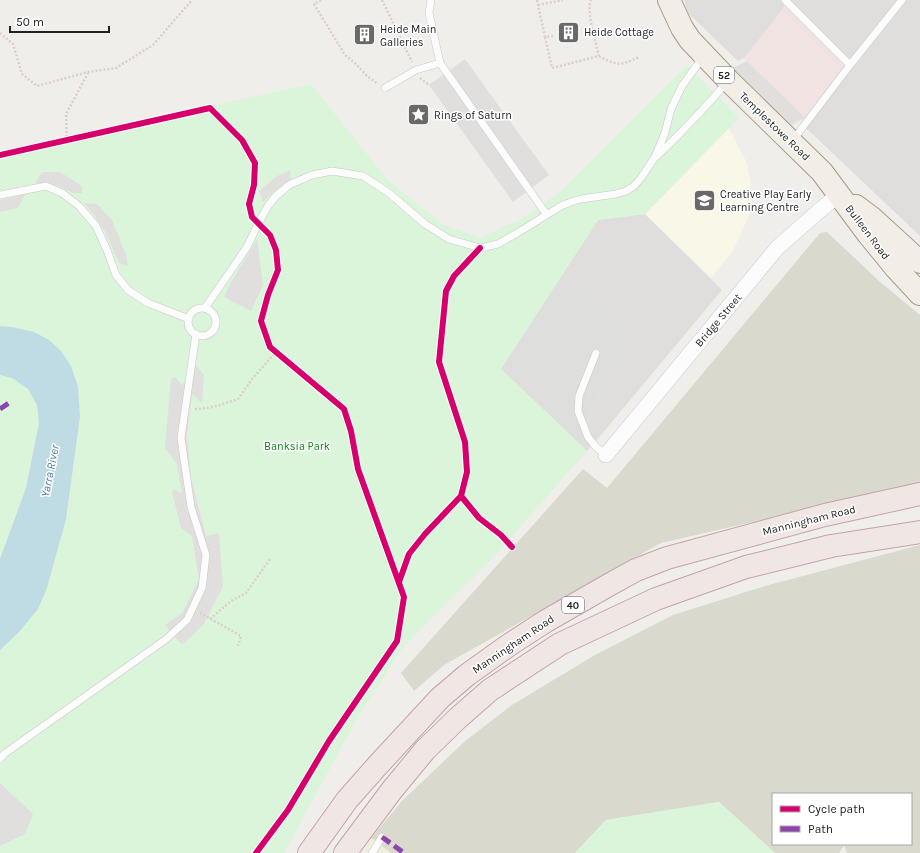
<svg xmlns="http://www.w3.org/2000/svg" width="920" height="853" viewBox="0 0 920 853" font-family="Karla,sans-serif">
  <rect width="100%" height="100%" fill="#f0eeeb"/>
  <path fill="#dfdedc" d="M684,0H920V236L805,127L854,66L744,58L738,61L688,13Z
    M645,214L722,290L601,435L587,423L624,335L563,273L598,220Z"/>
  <path fill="#f1e3e1" d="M789,1L854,65L809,122L744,58Z"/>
  <path fill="#f8f7e8" d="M729,128L747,163L751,187L749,216L733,251L711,278L645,214Z"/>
  <path fill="#dededc" d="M563,273L595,302L625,335L587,422L601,435L587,451L501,369Z"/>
  <path fill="#d9d9cd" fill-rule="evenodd" d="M827,232L879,281L920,315V484L661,543L444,665L414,691L401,673L583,469L607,488L820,233Z
    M920,545V853H847L844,845L839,853H775L719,802L606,820L575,853H391L371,838L402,801L464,742L512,705L595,655L673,615L765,586ZM773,794H911V844H773Z"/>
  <path fill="#efefdf" d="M371,838L391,853H362Z"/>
  <path fill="#daf5da" d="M687,65L739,118L645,214L598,220L501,369L587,451L493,558L403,647L359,715L284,853H0V650L20,631L38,609L47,588L66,519L80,417L12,327L0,326V152L311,84L387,179L442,224L480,238L521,219L560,192Z
    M0,375L12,378L28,389L37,405L39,423L26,488L0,559Z
    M719,802L775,853H575L606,820Z"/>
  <path fill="#e0dfde" d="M465,59L549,175L513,202L429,85Z
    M747,61L805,118L791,125L733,68Z
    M290,170L291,180L277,189L263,202L259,191L277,176Z
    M42,172H60L82,186V193H73L56,185L44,183H35Z
    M25,194L18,208L0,212V200Z
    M84,203L97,204L112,220L126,255L128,266L119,263L105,231L93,214Z
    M257,239L263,285L251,311L224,297L230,284Z
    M196,365L204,375L202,403L192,394L187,435L191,478L206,536L219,533L223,586L204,624L182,645L165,625L183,612L199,579L192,536L181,528L172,492L174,489L182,494L177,464L165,448L171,379L175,377L182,385Z
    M0,783L33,814L25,834L0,846Z"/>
  <path fill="#bfdbe3" d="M0,326L12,327L34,332L49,340L61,351L71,366L78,387L80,417L66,519L47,588L38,609L20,631L0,650V559L26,488L39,423L37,405L28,389L12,378L0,375Z"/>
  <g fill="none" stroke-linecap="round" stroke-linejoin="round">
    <defs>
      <path id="service" d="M431,0L429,13L440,63L547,215
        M785,0L850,65
        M385,88L416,70L440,63
        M793,140L850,65L902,0
        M657,156C682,132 705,108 727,82
        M0,195L46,186L62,193L79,206L96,226L107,250L116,275L128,290L148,303L189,319
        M205,308L247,247L258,224L268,206L275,197L289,185L312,175L332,171L363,176L389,193L425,224L449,239L480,248L498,244L519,232L561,206L571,202L581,199L616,194L626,191L634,186L641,178L655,157L665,133L671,109L682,86L703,57
        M188 322a14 14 0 1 1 28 0a14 14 0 1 1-28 0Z
        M596,353L579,396L578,411L588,437L596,447L606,455
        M0,759L4,754L165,640L187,620L202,588L206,555L191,507L181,438L196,334
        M372,853L382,837"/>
      <path id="minor" d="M606,455L778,247L811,218L839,194"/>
      <path id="primary" d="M669,0L682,28L690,40L729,81L822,172L868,234L895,267L920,294
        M856,206L872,218L920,262"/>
      <path id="trunk" d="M309,853L347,800L377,766L440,698L467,675L509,645L546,621L607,586L636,570L667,558L825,515L920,494
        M345,853L392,790L425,750L458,718L490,690L560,644L656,599L746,567L831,546L920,532"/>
    </defs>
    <use href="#service" stroke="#c9c8c7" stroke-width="8"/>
    <use href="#minor" stroke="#c9c8c7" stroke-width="16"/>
    <use href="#primary" stroke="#a79c86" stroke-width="24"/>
    <use href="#trunk" stroke="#c5a2ac" stroke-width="24"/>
    <path stroke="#dccecd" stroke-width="2.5" stroke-dasharray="2 2" stroke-linecap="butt" d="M321,0L314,4L345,55L357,65L367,76L378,84
      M382,0L412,62
      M537,0L545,37L554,36
      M538,5L563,0
      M0,33L13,44L22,74L37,86L88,72L116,68L153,45L192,0
      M545,37L552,68L599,56C596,43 586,12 591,0
      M599,56C617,66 620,66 639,57
      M420,78L429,85
      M67,141L66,114L88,73
      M195,409H200L217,406L238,399L252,379L276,352
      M200,613L241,636L238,646
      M210,619L231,601L246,593L270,559"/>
    <use href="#service" stroke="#fdfcfc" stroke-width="7"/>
    <use href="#minor" stroke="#fdfcfc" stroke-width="15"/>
    <use href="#primary" stroke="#f3ede7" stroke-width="22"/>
    <use href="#trunk" stroke="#f0e6e4" stroke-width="22"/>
    <path stroke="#8e44ad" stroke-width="5" stroke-dasharray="10 5" stroke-linecap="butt" d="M0,409L9,403
      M382,837L404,853"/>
    <defs>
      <path id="cycleway" d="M0,155L210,108L242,140L255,163L254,185L249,204L252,217L270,235L276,250L278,270L268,295L261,321L270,347L344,409L351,431L358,469L404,597L397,641L329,741L288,810L256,853
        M461,496L479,518L501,535L512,547
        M399,582L409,554L425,534L461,496L467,472L465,442L439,362L446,291L454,276L480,248"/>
    </defs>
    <use href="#cycleway" stroke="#fff" stroke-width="8"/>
    <use href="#cycleway" stroke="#d6006c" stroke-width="6"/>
  </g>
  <defs>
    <symbol id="building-square" viewBox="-11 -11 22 22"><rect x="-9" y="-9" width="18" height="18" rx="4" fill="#6a6968" stroke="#fff"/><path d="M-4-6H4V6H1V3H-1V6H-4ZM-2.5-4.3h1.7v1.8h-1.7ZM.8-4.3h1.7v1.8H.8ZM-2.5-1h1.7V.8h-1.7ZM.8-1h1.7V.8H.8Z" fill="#fff"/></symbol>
    <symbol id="sight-square" viewBox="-11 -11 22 22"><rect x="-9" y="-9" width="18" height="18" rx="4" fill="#6a6968" stroke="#fff"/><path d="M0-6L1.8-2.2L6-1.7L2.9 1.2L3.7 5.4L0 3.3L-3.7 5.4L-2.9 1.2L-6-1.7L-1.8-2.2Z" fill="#fff"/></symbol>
    <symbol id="school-square" viewBox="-11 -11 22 22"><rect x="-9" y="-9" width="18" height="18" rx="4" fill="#6a6968" stroke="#fff"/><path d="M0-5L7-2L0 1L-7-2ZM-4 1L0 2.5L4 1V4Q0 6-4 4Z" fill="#fff"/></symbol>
  </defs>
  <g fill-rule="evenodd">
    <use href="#building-square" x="556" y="20" width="25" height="25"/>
    <use href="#building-square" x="352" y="22" width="25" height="25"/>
    <use href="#sight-square" x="406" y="102" width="25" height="25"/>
    <use href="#school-square" x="692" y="188" width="25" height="25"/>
  </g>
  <g text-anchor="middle" stroke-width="3" stroke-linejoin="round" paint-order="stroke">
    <g fill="#fff" stroke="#646464" stroke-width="1">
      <rect x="714" y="67" width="20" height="16" rx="3"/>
      <rect x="562" y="597" width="22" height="16" rx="3"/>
    </g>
    <g font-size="10" font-weight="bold" fill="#222">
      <text x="724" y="79">52</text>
      <text x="573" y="609">40</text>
    </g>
    <g font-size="11" fill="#222" stroke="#fff" text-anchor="start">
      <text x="380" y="33">Heide Main<tspan x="380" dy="13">Galleries</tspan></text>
      <text x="584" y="36">Heide Cottage</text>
      <text x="434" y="119">Rings of Saturn</text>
      <text x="720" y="198">Creative Play Early<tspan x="720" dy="13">Learning Centre</tspan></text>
    </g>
    <g font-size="11" fill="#222" stroke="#fff">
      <text transform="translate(775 126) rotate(44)" y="4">Templestowe Road</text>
      <text transform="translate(868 232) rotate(53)" y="4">Bulleen Road</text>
      <text transform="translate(718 320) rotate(-50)" y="4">Bridge Street</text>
      <text transform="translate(809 520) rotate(-14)" y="4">Manningham Road</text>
      <text transform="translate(513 644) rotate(-34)" y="4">Manningham Road</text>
    </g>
    <g font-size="11" fill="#0c8416" stroke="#fff">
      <text x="297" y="450">Banksia Park</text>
    </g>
    <g font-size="12" font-style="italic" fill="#4a7aab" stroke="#fff">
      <text transform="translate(50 471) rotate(-79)" y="4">Yarra River</text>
    </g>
  </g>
  <rect x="772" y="793" width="140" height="52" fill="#ffffff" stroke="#a7a7a7"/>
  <rect x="780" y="806" width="20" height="6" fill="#d6006c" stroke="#a7a7a7"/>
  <text x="808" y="813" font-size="12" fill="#222222">Cycle path</text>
  <rect x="780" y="826" width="20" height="6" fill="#8e44ad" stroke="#a7a7a7"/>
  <text x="808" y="833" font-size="12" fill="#222222">Path</text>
  <path d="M10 26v6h99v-6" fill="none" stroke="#222222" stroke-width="2"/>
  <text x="16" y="26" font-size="12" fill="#222222" stroke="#ffffff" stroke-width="3" paint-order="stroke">50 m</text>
</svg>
